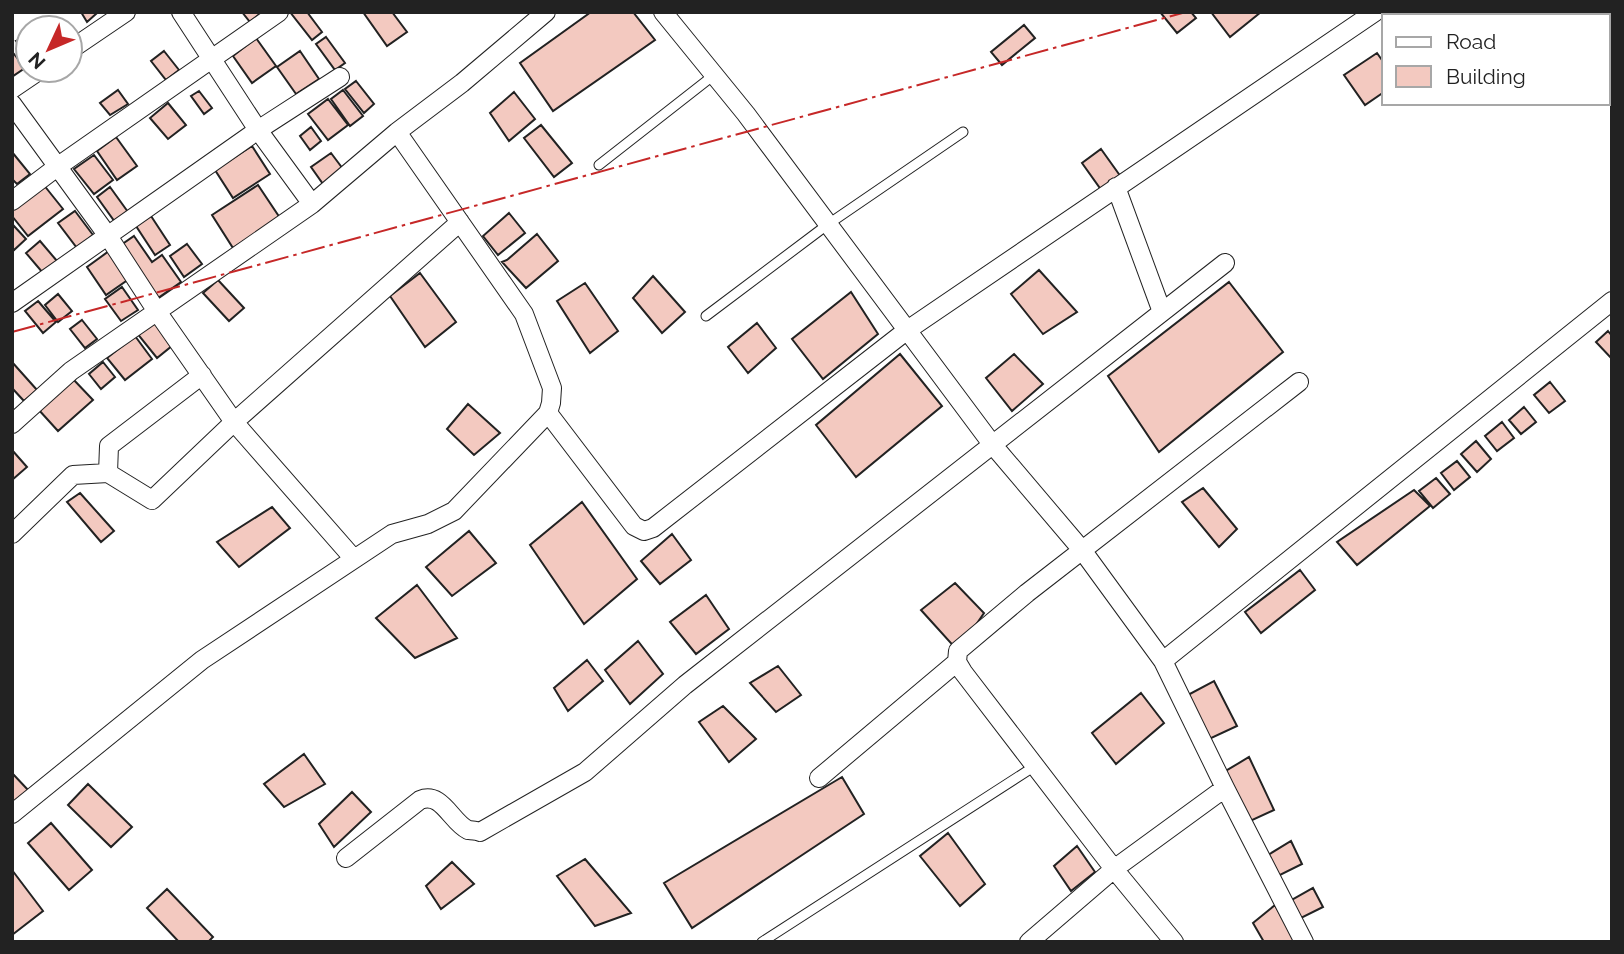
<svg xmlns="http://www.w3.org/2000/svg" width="1624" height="954" viewBox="0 0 1624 954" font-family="Raleway,sans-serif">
  <rect width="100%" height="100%" fill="#fff"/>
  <path fill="#f3c9c0" stroke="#222" stroke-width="2" d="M81,12H97V13L87,22Z
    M242,12H262L250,22Z
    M290,12H307L322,32L312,40Z
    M363,12H392L407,32L387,46Z
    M591,12H633L655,40L553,111L520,63Z
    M1160,12H1191L1196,18L1177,33Z
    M1211,12H1261L1230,37Z
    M1024,25L1035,38L1002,65L991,52Z
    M28,36V57L16,41Z
    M326,37L345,63L335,70L316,44Z
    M256,38L276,66L252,83L233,56Z
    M164,51L179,70L166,80L151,61Z
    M300,51L319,79L296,94L277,67Z
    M1377,53L1384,63V92L1365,105L1344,75Z
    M14,54L25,68L13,76L12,55Z
    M356,81L374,104L364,113L345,89Z
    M118,90L128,104L110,115L100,103Z
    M343,90L363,116L350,126L331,99Z
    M199,91L212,108L204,114L191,96Z
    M514,92L535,119L509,141L490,113Z
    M328,99L348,125L328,140L308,114Z
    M168,103L186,125L168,139L150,118Z
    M541,125L572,163L554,177L524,138Z
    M311,127L321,141L310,150L300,136Z
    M116,137L137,166L117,180L97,151Z
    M252,146L270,174L233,198L215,170Z
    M1101,149L1121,177L1102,191L1082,163Z
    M12,152L30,174L17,184L12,179Z
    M331,153L343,169L323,184L311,167Z
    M94,155L113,180L94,194L74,169Z
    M43,184L63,209L28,236L12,216V208Z
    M258,185L280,218L233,248L212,215Z
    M110,187L128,212L115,222L97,197Z
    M75,211L93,235L77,248L58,223Z
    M509,213L525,233L498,255L483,236Z
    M151,216L170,245L155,255L136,226Z
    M14,226L26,239L14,250L12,248V228Z
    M537,234L558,261L526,288L502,262L507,260Z
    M134,236L152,262L162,255L181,282L158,298L121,245Z
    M40,241L57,261L43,273L26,253Z
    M187,244L202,264L184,277L170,256Z
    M109,251L129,279L106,295L87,267Z
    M1039,270L1077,312L1043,334L1011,294Z
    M420,273L456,322L425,347L390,296Z
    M653,276L685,312L662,333L633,298Z
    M218,280L244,308L229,321L203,293Z
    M1229,282L1283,352L1159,452L1108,376Z
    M585,283L618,331L590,353L557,301Z
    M122,287L138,310L121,321L105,299Z
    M851,292L878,334L823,379L792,339Z
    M58,294L72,311L58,322L45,305Z
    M38,301L56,322L43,333L25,311Z
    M152,319L173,345L157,358L136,332Z
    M82,320L97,339L85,348L70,329Z
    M757,323L776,348L748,373L728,347Z
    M1608,331L1612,336V359L1596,342Z
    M135,336L152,359L125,380L107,358Z
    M900,354L942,406L856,477L816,425Z
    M1014,354L1043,384L1012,411L986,378Z
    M12,362L37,390L24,401L12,388Z
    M103,362L115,377L101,389L89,374Z
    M72,378L93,400L58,431L38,409Z
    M1550,382L1565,401L1549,413L1534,395Z
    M468,404L500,433L474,455L447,429Z
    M1524,407L1536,422L1521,434L1509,420Z
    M1502,422L1514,438L1497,451L1485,436Z
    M1476,441L1491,459L1477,472L1461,454Z
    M12,450L27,467L12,480Z
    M1457,461L1470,477L1454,490L1441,473Z
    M1436,478L1450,494L1433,508L1419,491Z
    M1203,488L1237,529L1219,547L1182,502Z
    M1414,490L1430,506L1357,565L1337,542Z
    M80,493L114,531L101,542L67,502Z
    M582,502L637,579L584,624L530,545Z
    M272,507L290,528L239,567L217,542Z
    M469,531L496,563L452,596L426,567Z
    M672,534L691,560L660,584L641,561Z
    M1300,570L1315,590L1261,633L1245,612Z
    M955,583L984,613L958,651L921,610Z
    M417,585L457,638L415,658L376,618Z
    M706,595L729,629L696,654L670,622Z
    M638,641L663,674L630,704L605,670Z
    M587,660L603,681L568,711L554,688Z
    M778,666L801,695L776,712L750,683Z
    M1214,681L1237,726L1207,740L1186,696Z
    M1141,693L1164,723L1116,764L1092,733Z
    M723,706L756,739L729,762L699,722Z
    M304,754L325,784L284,807L264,784Z
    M1249,757L1274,810L1248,822L1224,772Z
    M12,773L29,791L12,806Z
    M842,777L864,814L692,928L664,883Z
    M88,784L132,827L111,847L68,805Z
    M352,792L371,812L334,847L319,824Z
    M51,823L92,870L69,890L28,843Z
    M948,833L985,884L960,906L920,856Z
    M1291,841L1302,864L1278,876L1268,855Z
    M1077,846L1095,872L1071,891L1054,866Z
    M585,859L631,913L595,926L557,876Z
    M452,862L474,884L441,909L426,886Z
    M12,870L43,911L12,935Z
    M1313,888L1323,907L1299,919L1290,901Z
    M167,889L213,937L208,942H179L147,908Z
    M1275,905L1296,942H1264L1253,923Z"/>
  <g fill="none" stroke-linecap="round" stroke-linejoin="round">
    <defs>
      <path id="service" d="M599,165L714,75
        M706,316L827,225L963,132
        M762,942L1035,766"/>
      <path id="minor" d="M181,12L258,130L312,204
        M663,12L746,114L992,444L1082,550L1163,661L1225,788L1304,942
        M70,50L126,12
        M12,89L40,70
        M12,104L108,236L156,310L234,422L354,559
        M1116,187L1162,312
        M12,201L57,167L279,12
        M12,303L258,130L340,77
        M548,413L634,526L644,531L653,528L906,331L1375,12
        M12,424L71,371L312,204L397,132L462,83L546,12
        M108,473L152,500L234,422L460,222
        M12,534L73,475L108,473L109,446L202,375
        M1163,661L1612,301
        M819,778L957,662
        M12,814L202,660L392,534L428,524L454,511L548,413L551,403L552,388L524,314L397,132
        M346,858L420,800C442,791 451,822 468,830C470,830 479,831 480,832L585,772L685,685L1225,263
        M1029,942L1114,869L1225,788
        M1174,942L1114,869L963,672L957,662L958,651L1027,593L1299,382"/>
    </defs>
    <use href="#service" stroke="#222" stroke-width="11"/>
    <use href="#minor" stroke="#222" stroke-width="20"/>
    <use href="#service" stroke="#fff" stroke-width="9"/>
    <use href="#minor" stroke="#fff" stroke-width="18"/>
    <path stroke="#c62828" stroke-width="2" stroke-dasharray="24 5 3.5 5" stroke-linecap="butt" d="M12,332L1186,12"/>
  </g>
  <rect width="1624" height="954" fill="none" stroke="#222222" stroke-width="28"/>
  <rect x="1382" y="14" width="228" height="91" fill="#ffffff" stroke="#a7a7a7" stroke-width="2"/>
  <rect x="1396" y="37" width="35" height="10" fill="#ffffff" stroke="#a7a7a7" stroke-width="2"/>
  <text x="1446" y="49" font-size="21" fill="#222222">Road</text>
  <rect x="1396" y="66" width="35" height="21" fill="#f3c9c0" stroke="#a7a7a7" stroke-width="2"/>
  <text x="1446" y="84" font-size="21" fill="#222222">Building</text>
  <g transform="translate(49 49) rotate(226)"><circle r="33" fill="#ffffff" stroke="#a7a7a7" stroke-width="2"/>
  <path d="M0-5L12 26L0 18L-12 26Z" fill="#c62828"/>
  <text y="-10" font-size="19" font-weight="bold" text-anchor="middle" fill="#222222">N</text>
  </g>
</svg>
